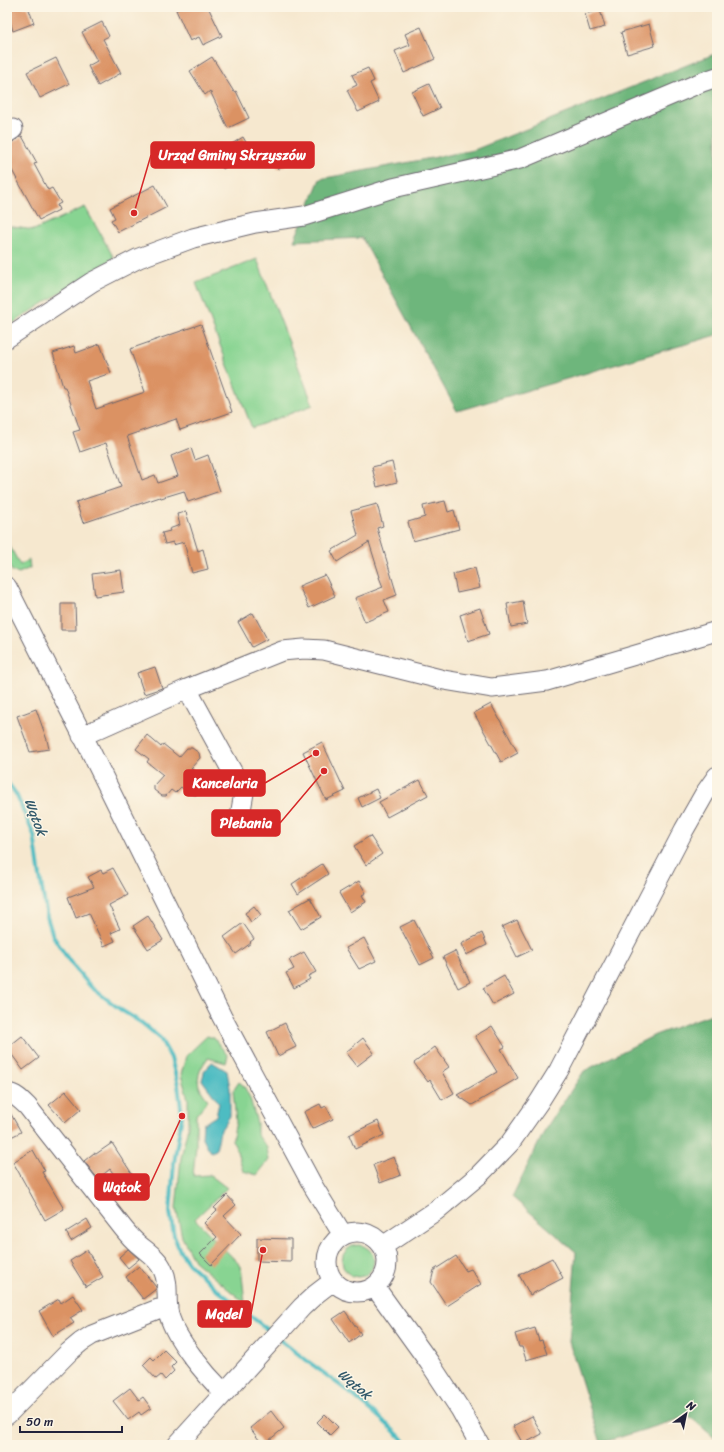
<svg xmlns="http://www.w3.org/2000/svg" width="724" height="1452" viewBox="0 0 724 1452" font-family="Sriracha,sans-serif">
  <rect width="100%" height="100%" fill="#fcf5e5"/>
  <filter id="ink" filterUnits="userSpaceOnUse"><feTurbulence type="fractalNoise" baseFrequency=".025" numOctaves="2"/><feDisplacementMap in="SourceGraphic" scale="8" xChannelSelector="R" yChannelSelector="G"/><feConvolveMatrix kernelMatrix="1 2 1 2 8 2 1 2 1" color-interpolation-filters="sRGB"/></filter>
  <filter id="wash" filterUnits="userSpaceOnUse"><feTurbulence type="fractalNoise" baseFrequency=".012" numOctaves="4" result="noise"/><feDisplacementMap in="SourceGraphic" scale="16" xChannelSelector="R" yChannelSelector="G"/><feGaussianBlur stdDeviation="0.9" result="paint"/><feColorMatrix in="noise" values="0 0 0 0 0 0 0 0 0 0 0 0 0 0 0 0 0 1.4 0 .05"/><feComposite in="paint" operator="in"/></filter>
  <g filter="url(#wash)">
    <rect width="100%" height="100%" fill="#f6e8cf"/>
    <path fill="#88d492" stroke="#557b66" d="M85,207L114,258L7,327V226L34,230Z
      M257,259L313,405L252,428L196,283Z
      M7,541L20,565L29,560L30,568L19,573L12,571L7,561Z
      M207,1036L214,1038L228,1056L226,1063L208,1058C202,1065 196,1076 199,1086C201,1091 205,1096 208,1100L196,1115V1146L193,1176L210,1175L227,1188L195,1219L241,1266L245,1303L194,1261L182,1237L176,1208L181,1158L188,1126V1099L181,1075L186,1056Z
      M239,1082L244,1086L250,1098L257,1123V1134L267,1148L269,1160L257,1175L243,1171L236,1148L232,1140L236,1122L233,1091Z
      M342 1261a16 16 0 1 1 32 0a16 16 0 1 1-32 0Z"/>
    <path fill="#6eb67c" stroke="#486c5c" d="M717,53V335L457,411L362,238L294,241L320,179L474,150Z
      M717,1012V1440L689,1416L601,1443L569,1342L576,1252L512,1197L546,1128L584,1071L655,1035Z"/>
    <path fill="#4dbcc2" stroke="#386f7e" d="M212,1062L227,1071L230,1088V1116L220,1131L216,1150L211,1152L202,1138L203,1124L216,1116L219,1103L202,1080L205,1069Z"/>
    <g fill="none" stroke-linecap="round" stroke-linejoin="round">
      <path stroke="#4dbcc2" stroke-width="4" d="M7,782L16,794L34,835L40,877L47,917L53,936L70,962L91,987L121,1010L142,1023L160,1038L171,1058L178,1085L182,1116L174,1163L170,1212L174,1236L180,1251L189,1264L220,1292L272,1333
        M280,1340C323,1374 370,1404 408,1445"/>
    </g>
    <g id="blocks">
      <path fill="#db9263" d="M17,7H28L34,23L13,31L7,11Z
        M182,7H208L222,36L203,45L199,37L190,41L176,10Z
        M600,10L605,27L590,31L585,14Z
        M102,22L109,36L103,39L121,73L98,86L88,66L97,61L82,32Z
        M649,24L655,46L627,54L621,32Z
        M421,27L435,59L404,73L395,51L410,45L405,34Z
        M212,57L234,92L236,91L249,118L228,128L210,91L205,95L190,71Z
        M56,58L69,84L40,98L27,72Z
        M368,68L374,81L370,83L379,102L358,112L347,90L357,85L352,75Z
        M429,84L440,108L423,116L412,92Z
        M22,136L37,163L34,164L48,190L52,188L61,203L57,205L59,210L39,220L7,161V144L13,142Z
        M243,137L251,151L223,169L214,155Z
        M285,143L294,160L278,169L268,152Z
        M155,185L167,207L118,232L111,220L115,218L110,208Z
        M201,324L232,412L180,430L176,419L127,436L142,480L155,475L158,483L178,476L171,456L191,448L195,460L208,455L220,491L188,502L184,491L161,498L160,497L83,523L76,502L121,487L106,443L80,452L73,432L80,430L65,387H63L53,353L74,346L76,353L100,344L111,373L87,381L96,409L145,392L130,349Z
        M392,462L397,482L377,487L372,467Z
        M445,501L448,512L454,510L459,529L413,541L408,522L425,517L423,506Z
        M377,504L383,526L377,528L397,595L384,600L389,612L365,622L355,598L383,587L379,577H380L369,542L337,562L331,551L358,535L351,511Z
        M186,512L198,551L203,549L208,569L192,573L184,542L173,545V542L165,544L162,533L170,531L169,529L180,525L177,514Z
        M475,568L480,588L457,593L453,574Z
        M121,570L124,592L95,596L92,574Z
        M325,575L335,596L309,608L299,586Z
        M523,601L527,624L511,627L507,604Z
        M61,604H75L76,630H61Z
        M480,608L489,634L468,641L460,615Z
        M253,613L267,639L252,647L238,622Z
        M155,667L162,688L144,694L137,673Z
        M491,704L518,753L501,762L474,713Z
        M36,709L47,740L49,749L30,752L17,716Z
        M147,735L161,747L163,744L179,757L187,748H192L199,753L200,758L191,768L207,783L196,795L189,794L181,787L175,793L171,790L166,796H162L154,790V785L163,775L147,762L149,759L136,749Z
        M322,742L345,791L326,800L303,752Z
        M420,780L428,795L387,817L379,802Z
        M376,789L380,798L362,807L358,798Z
        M370,836L382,854L366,865L354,846Z
        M322,864L328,874L298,894L292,884Z
        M113,868L128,895L109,905L120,929L111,933L115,941L104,946L89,913L76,918L68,897L94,887L88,877L101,870L103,873Z
        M359,881L366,893L362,895L366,902L350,912L339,893Z
        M310,898L321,917L301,929L289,910Z
        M254,906L261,915L251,922L245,913Z
        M148,916L163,940L148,949L133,926Z
        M414,920L434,958L420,965L400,927Z
        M517,920L532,950L517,957L502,927Z
        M243,923L254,939L250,942L251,943L236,954L224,937Z
        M482,933L487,945L466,955L461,944Z
        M364,938L376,961L359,969L346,948Z
        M455,951L470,982L458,988L443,957Z
        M304,952L316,972L308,976L310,979L294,988L286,973L294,969L289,960Z
        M504,976L514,994L493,1005L483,988Z
        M285,1023L296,1047L278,1056L267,1032Z
        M492,1026L505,1047L501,1049L518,1078L472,1105L457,1095L497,1072L475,1036Z
        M22,1036L39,1058L23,1070L7,1048Z
        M363,1038L374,1053L357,1066L346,1052Z
        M435,1047L449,1067L442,1072L454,1093L442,1100L430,1080L428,1082L414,1063Z
        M66,1091L81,1109L65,1123L49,1105Z
        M320,1104L322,1108L326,1106L333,1119L312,1129L304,1112Z
        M7,1107L21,1132L7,1139Z
        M378,1121L384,1135L355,1149L349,1135Z
        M112,1143L132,1174L119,1182L110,1169L98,1179L84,1161L94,1153L96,1154Z
        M33,1150L45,1171L42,1172L64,1209L45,1220L13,1162Z
        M394,1157L401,1175L380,1183L373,1165Z
        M227,1195L236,1205L224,1216L241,1234L211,1265L200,1254L217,1237L204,1223L217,1210L214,1208Z
        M87,1219L92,1228L71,1241L66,1232Z
        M257,1238L291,1239V1262L257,1261Z
        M128,1249L139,1259L128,1268L119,1257Z
        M87,1250L103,1277L86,1287L70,1261Z
        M456,1256L466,1271L471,1269L481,1284L447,1306L431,1282L434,1270Z
        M552,1258L563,1278L530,1295L519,1275Z
        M139,1266L156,1287V1289L143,1299L126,1277Z
        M73,1295L83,1310L70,1318L74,1323L53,1336L39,1311L59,1299L61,1303Z
        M345,1311L361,1334L349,1343L333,1319Z
        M535,1328L539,1341L542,1340L547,1354L526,1360L522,1347H519L515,1334Z
        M164,1350L176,1362L171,1367L174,1371L165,1380L161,1375L156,1379L143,1365L151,1357L154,1360Z
        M130,1388L139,1400L143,1397L151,1408L141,1415L139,1412L128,1420L113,1401Z
        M271,1411L284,1428L263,1445L250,1428Z
        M325,1414L338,1427L330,1435L317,1422Z
        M532,1416L542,1434L523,1444L513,1426Z"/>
    </g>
  </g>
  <g filter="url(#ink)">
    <use href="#blocks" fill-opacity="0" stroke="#6c676f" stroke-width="1"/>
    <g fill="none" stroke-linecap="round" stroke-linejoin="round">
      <defs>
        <path id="minor" d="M7,133L13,129
          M7,338L92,282L139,258L193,238L255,223L304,216L393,188L520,159L702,82L717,77
          M7,587L89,748L222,1017L313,1186L343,1235
          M187,689L244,793L241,810
          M82,736L187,689L282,651L304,649L324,650L444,680L492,688L547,681L717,631
          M7,1093C16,1094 22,1101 28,1107L123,1228C127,1233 132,1239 138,1244C147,1252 158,1258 163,1270C170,1284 165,1300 169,1315C176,1340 206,1375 224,1393
          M327 1262a30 30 0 1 1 60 0a30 30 0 1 1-60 0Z
          M383,1246L437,1210L479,1175L510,1143L539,1102L559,1070L684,830L705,793L717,776
          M375,1287L429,1362L460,1409L480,1445
          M7,1415L69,1352L81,1342L92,1335L158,1309L168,1307
          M177,1445L302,1307L316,1294L333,1281"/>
      </defs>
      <use href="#minor" stroke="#6c676f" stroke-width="21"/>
      <use href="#minor" stroke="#fff" stroke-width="19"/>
    </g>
  </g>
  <g text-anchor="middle" stroke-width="3" stroke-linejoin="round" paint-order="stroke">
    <g font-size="14" font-style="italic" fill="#31586a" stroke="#fcf5e5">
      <text transform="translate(36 817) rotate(69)" y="5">Wątok</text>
      <text transform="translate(355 1384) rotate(40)" y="5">Wątok</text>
    </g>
  </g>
  <path fill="none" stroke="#d62828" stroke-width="1.5" d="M134 213L151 155M316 753L265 783M324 771L280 823M182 1116L149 1187M263 1250L251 1314"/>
  <g fill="#d62828" stroke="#fcf5e5" stroke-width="1.5">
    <circle cx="134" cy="213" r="4"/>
    <circle cx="316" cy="753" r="4"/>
    <circle cx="324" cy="771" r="4"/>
    <circle cx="182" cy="1116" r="4"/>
    <circle cx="263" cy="1250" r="4"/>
  </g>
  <g fill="#d62828" stroke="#d62828" stroke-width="1.5">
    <rect x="151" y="142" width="163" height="26" rx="4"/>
    <rect x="184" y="770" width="81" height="26" rx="4"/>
    <rect x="212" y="810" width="68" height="26" rx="4"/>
    <rect x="95" y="1174" width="54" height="26" rx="4"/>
    <rect x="198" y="1301" width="53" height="26" rx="4"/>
  </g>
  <g font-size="14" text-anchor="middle" font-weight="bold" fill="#fff">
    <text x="232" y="160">Urząd Gminy Skrzyszów</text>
    <text x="225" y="788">Kancelaria</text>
    <text x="246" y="828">Plebania</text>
    <text x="122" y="1192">Wątok</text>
    <text x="224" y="1319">Mądel</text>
  </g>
  <rect width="724" height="1452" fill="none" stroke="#fcf5e5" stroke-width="24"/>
  <g transform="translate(686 1414) rotate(33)" stroke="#fcf5e5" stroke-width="3" paint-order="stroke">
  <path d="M0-3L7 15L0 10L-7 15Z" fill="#22223b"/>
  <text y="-6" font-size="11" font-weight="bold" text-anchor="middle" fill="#22223b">N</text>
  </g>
  <path d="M20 1426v6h102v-6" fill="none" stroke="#22223b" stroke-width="2"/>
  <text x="26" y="1426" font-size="12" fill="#22223b" stroke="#fcf5e5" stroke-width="3" paint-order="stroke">50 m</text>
</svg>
